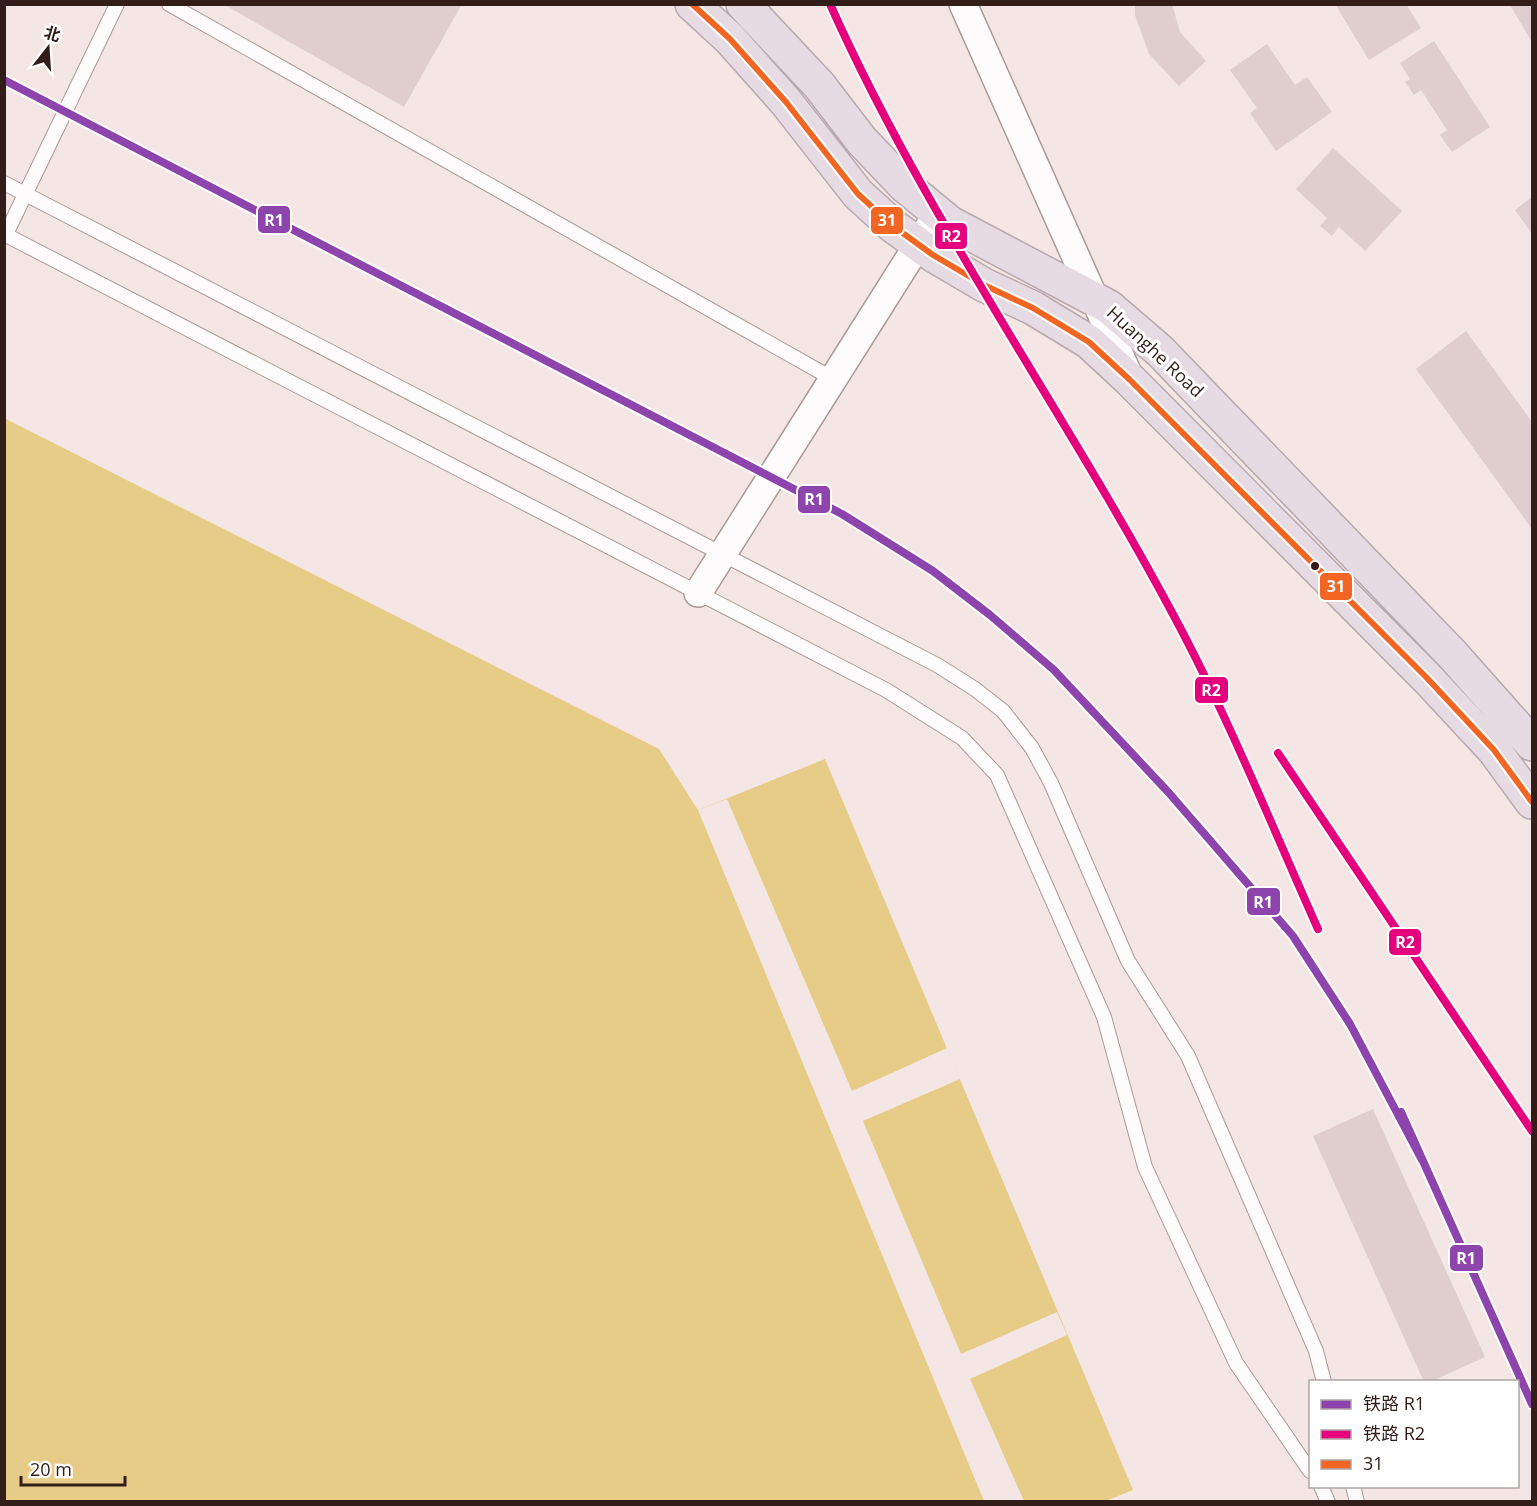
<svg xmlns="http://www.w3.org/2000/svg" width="1537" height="1506" viewBox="0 0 1537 1506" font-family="'Open Sans','Noto Sans SC',sans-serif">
  <rect width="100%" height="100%" fill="#f4e6e4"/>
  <path fill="#e7cc87" d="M4,418L659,749L698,810L825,759L1133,1490V1501H5Z"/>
  <path fill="#f4e6e4" d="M727,799L852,1091L947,1048L960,1079L863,1121L961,1354L1057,1312L1067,1335L970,1379L1024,1501H984L698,810Z
    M1133,1490V1501H1106Z"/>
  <path fill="#e0cdcd" d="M223,4H462L404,107Z
    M1135,4H1172L1180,32L1206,61L1179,86L1149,54L1135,15Z
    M1335,4H1406L1421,28L1369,60Z
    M1510,5H1532V42Z
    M1434,41L1490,127L1452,152L1440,135L1447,130L1421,90L1414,95L1405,82L1410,79L1400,63Z
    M1267,44L1295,85L1307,77L1332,112L1276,151L1250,113L1257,108L1230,70Z
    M1333,148L1402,211L1365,251L1339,227L1332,236L1320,226L1327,218L1296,189Z
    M1532,197V234L1515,210Z
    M1466,331L1532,422V529L1416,369Z
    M1373,1109L1485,1357L1430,1382H1424L1313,1136Z"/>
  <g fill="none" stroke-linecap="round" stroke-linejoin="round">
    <defs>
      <path id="lane" d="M169,4L833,379
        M4,183L937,665L975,689L1003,711L1032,748L1051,783L1128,961L1188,1056L1316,1351L1324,1382
        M4,234L886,690L962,738L997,775L1104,1017L1145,1167L1236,1363L1310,1471
        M6,234L117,4
        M1321,1486L1328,1502
        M1353,1486L1357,1502"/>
      <path id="street" d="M963,4L1129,376
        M698,593L938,213"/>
      <path id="highway" d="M692,4L730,39L786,102L858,194L893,226L933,255L984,285L1033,308L1089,342L1130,380L1427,678L1494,750L1532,802
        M743,4L819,85L862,141L905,186L950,223L1109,307L1160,351L1452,654L1532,744"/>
    </defs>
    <use href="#lane" stroke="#aa9a97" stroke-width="16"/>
    <use href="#street" stroke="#aa9a97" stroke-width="30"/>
    <use href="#highway" stroke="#b9a8af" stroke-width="36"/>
    <use href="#lane" stroke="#fdfbfb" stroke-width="14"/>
    <use href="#street" stroke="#fdfbfb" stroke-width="27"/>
    <use href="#highway" stroke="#e6dbe2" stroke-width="33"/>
    <defs>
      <path id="bus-1" d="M692,4L730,39L786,102L858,194L893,226L933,255L984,285L1033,308L1089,342L1130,380L1427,678L1494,750L1532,802"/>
    </defs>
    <use href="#bus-1" stroke="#fff" stroke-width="10"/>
    <use href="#bus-1" stroke="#f26522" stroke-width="6"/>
    <defs>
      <path id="rail-1" d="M4,80L842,514L933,571L990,615L1054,670L1169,793L1293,936L1350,1024L1422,1160
        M1401,1112L1532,1404"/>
      <path id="rail-2" d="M830,4C926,219 1065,411 1175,618C1229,719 1272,826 1318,929
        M1278,753L1532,1131"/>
    </defs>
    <use href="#rail-1" stroke="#fff" stroke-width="12"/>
    <use href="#rail-2" stroke="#fff" stroke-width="12"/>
    <use href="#rail-1" stroke="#8e44ad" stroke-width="8"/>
    <use href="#rail-2" stroke="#e5007d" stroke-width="8"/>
  </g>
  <circle fill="#331d19" stroke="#fff" stroke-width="2" cx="1315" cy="566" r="5"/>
  <g text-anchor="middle" stroke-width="6" stroke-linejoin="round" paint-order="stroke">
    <g font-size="18" fill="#331d19" stroke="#fff">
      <text transform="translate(1155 352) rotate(43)" y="6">Huanghe Road</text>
    </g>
  </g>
  <g stroke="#fff" stroke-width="2">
    <rect x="257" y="205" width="34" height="29" rx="6" fill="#8e44ad"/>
    <rect x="870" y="206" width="34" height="29" rx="6" fill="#f26522"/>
    <rect x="934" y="222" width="34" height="28" rx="6" fill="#e5007d"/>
    <rect x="797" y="485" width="34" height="29" rx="6" fill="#8e44ad"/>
    <rect x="1319" y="572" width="34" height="29" rx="6" fill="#f26522"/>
    <rect x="1194" y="676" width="35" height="28" rx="6" fill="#e5007d"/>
    <rect x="1246" y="887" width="35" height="29" rx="6" fill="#8e44ad"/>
    <rect x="1388" y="928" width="34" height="28" rx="6" fill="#e5007d"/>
    <rect x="1449" y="1244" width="35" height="28" rx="6" fill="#8e44ad"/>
  </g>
  <g font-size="16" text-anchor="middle" font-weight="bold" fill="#fff">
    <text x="274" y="226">R1</text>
    <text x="887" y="226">31</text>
    <text x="951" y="242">R2</text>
    <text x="814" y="505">R1</text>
    <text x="1336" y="592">31</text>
    <text x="1211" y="696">R2</text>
    <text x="1263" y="908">R1</text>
    <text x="1405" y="948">R2</text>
    <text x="1466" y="1264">R1</text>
  </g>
  <rect width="1537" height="1506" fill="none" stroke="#331d19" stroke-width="12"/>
  <rect x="1309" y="1380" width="210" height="108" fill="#ffffff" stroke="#ada5a3" stroke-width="1.5"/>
  <rect x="1321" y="1400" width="30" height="9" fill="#8e44ad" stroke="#ada5a3" stroke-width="1.5"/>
  <text x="1363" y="1410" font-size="18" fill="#331d19">铁路 R1</text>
  <rect x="1321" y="1430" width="30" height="9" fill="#e5007d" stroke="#ada5a3" stroke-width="1.5"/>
  <text x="1363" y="1440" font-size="18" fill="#331d19">铁路 R2</text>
  <rect x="1321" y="1460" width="30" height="9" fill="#f26522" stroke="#ada5a3" stroke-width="1.5"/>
  <text x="1363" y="1470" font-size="18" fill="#331d19">31</text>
  <g transform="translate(48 48) rotate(17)" stroke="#ffffff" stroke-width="4.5" paint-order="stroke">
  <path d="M0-4.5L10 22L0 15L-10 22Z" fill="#331d19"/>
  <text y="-9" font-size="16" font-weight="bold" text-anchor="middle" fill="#331d19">北</text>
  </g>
  <path d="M21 1476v9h104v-9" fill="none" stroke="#331d19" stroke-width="3"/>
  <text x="30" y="1476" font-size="18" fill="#331d19" stroke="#ffffff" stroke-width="4.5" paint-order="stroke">20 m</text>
</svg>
